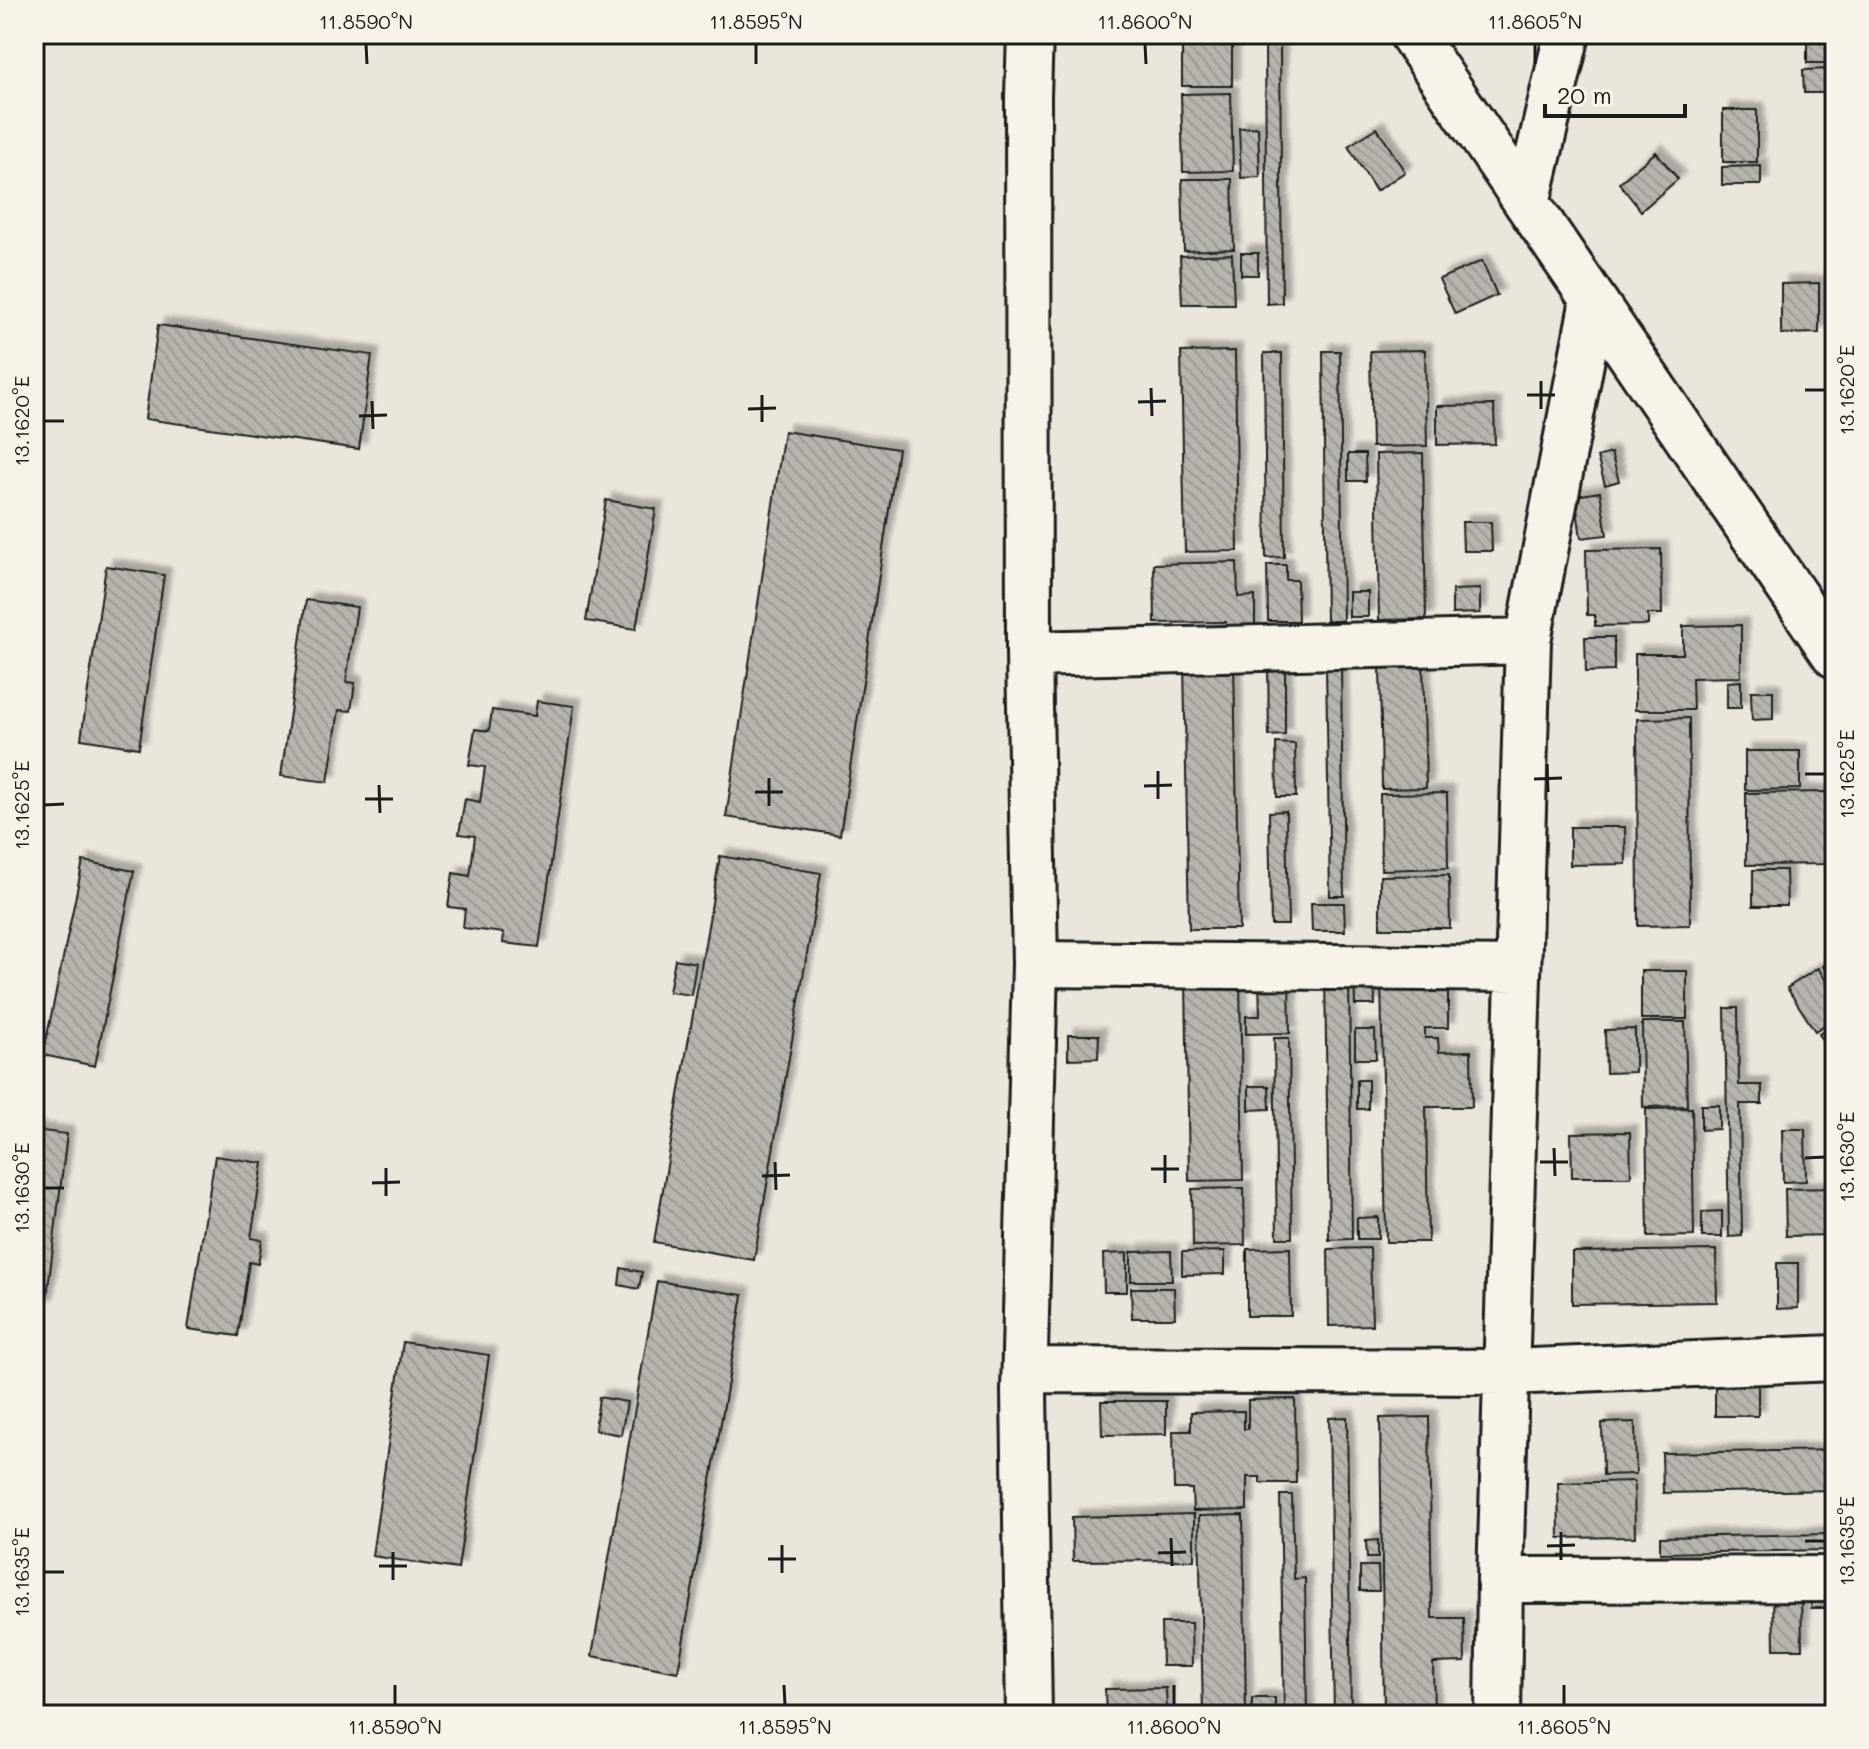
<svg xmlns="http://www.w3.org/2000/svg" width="1869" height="1749" viewBox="0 0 1869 1749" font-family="Mali,sans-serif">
  <defs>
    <pattern id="building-back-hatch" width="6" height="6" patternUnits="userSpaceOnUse" patternTransform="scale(2)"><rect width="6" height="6" fill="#b6b4ac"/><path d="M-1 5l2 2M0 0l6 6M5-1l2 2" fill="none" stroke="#9c9a93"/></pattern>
    <filter id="shadow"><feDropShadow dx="7" dy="-7" stdDeviation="2" flood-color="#0004"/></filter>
  </defs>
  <rect width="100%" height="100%" fill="#eae6dc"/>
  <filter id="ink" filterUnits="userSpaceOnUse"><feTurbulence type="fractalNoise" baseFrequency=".0125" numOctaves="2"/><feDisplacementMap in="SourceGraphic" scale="16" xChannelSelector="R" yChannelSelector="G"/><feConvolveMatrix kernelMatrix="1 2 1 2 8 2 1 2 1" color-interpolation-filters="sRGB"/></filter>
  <g filter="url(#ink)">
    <path fill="url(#building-back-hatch)" stroke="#1c1c1c" stroke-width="2" filter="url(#shadow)" d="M1807,34H1835V63H1807Z
      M1182,37H1232V86H1182Z
      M1265,44H1280L1282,303L1267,304Z
      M1831,69L1832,93H1804L1803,70Z
      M1231,93L1233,171L1183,172L1181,94Z
      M1723,110H1757V162H1723Z
      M1258,127L1260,177L1241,178L1239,128Z
      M1377,128L1405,172L1376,191L1348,146Z
      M1656,152L1678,179L1641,211L1619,183Z
      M1761,166V185H1722V167Z
      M1182,179H1232L1234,249L1184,251Z
      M1241,253H1258V275H1241Z
      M1232,254L1234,304H1182L1180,256Z
      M1482,261L1497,295L1455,314L1439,279Z
      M1819,283V333L1781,334V284Z
      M1830,289H1835V360H1830Z
      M158,325L372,355L359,449L145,419Z
      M1425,350L1427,446L1372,447L1370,351Z
      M1235,351L1238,551L1185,552L1181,352Z
      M1323,351H1340L1343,621H1326Z
      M1264,353H1282L1284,557L1266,558Z
      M1494,405L1495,444L1437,445V406Z
      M784,431L898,449L840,835L726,817Z
      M1423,453L1426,619L1379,620L1376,454Z
      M1611,453L1619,481L1605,485L1597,457Z
      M1348,454H1365L1366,481H1348Z
      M1600,492L1607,535L1581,538L1575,496Z
      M606,500L656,509L636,629L586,621Z
      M1462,522H1491L1492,551H1463Z
      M1661,549L1662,614H1648V625L1595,626V615H1587L1586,550Z
      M1237,562L1238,597L1255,596V633L1226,634V622L1155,623L1154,564Z
      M1267,565H1286V580H1297L1298,621H1268Z
      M106,566L164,575L139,748L81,739Z
      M1480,589V613L1452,614V590Z
      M1349,592H1368V617H1349Z
      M306,600L357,607L346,682L355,683L351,711L339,710L328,782L281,776Z
      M1741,625V677L1692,678L1693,710H1635V654H1683V626Z
      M1585,637H1614V671L1586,672Z
      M1268,662H1285V735L1269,736Z
      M1423,662L1426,788L1382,789L1380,663Z
      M1234,663L1239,929H1189L1184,664Z
      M1326,666H1341L1344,896H1330Z
      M1741,681V708H1727V682Z
      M1751,691H1773V719L1752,720Z
      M537,701L574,706L539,947L503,943L504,933L463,928L465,909L448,907L453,873L470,876L475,836L459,834L465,799L480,802L485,767L469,765L475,729L489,731L492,710L535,716Z
      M1689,718L1690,925L1638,926L1637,719Z
      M1276,743L1295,744L1296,797H1277Z
      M1745,751H1800V789L1745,790Z
      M1828,792V864L1746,865V793Z
      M1447,793L1448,868L1381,870L1380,794Z
      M1286,811L1288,925H1271L1269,812Z
      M1570,827H1625L1626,864L1570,865Z
      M720,856L821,873L754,1260L654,1242Z
      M83,861L134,871L95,1066L43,1055Z
      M1753,870H1786L1787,906H1753Z
      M1449,875L1450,928H1380V876Z
      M1311,903H1344L1345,931H1312Z
      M1835,958V985L1823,966Z
      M675,959L696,963L691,995L669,992Z
      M1818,968L1835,995V1018L1815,1031L1787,988Z
      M1641,971H1687V1019H1641Z
      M1354,973H1374L1375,1005H1355Z
      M1349,975L1352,1239L1329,1240L1325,976Z
      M1448,976V1028H1425V1038H1438L1439,1052L1471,1051L1472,1107H1426L1428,1242H1386L1381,977Z
      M1240,977L1243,1180L1189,1181L1186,978Z
      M1259,979H1289L1290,1033L1246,1034V1016H1260Z
      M1725,1008H1738L1739,1085H1762V1104H1740L1742,1236L1729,1237Z
      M1642,1022H1685L1687,1106L1643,1107Z
      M1835,1023V1061L1819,1034Z
      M1635,1029V1072L1606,1073L1605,1030Z
      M1355,1030H1375L1376,1059H1355Z
      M1068,1035H1099L1098,1058L1068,1059Z
      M1274,1038H1289L1292,1238H1277Z
      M1357,1080H1368V1109H1357Z
      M1249,1086H1269L1270,1109L1249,1110Z
      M1701,1105H1719V1129L1701,1130Z
      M1692,1108L1694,1236L1648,1237L1646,1109Z
      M1782,1129H1805L1806,1181L1783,1182Z
      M34,1130L67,1134L46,1305L34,1304Z
      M1630,1132L1631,1177H1572L1571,1133Z
      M215,1156L263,1163L251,1238L262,1240L258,1264L249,1262L238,1336L188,1329Z
      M1244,1188L1245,1245L1193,1246L1192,1189Z
      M1835,1188V1235L1786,1236L1785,1189Z
      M1722,1211V1237H1702V1212Z
      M1378,1217V1239H1357V1218Z
      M1290,1248L1291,1316H1247V1249Z
      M1370,1248L1372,1325L1329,1326L1328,1249Z
      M1716,1250L1717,1302L1572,1304V1252Z
      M1171,1251L1172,1281H1131V1252Z
      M1225,1251V1274L1182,1275V1252Z
      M1127,1253V1292H1104L1103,1254Z
      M1777,1263H1798V1308L1777,1309Z
      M621,1268L642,1272L639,1289L619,1285Z
      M657,1281L743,1295L678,1672L592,1656Z
      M1131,1288H1174L1175,1318H1132Z
      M403,1342L489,1355L458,1569L372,1556Z
      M1715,1383H1758V1416H1715Z
      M599,1397L627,1402L621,1435L595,1430Z
      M1295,1399L1296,1483H1260V1477H1247V1510L1193,1511L1192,1489H1174L1173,1431H1191V1412L1244,1411V1429H1248V1400Z
      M1101,1401H1166V1434L1102,1435Z
      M1347,1417L1351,1715H1334L1329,1418Z
      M1429,1417L1432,1618H1464L1465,1662L1433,1663L1434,1715H1384L1380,1418Z
      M1635,1422L1636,1474L1603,1475L1602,1423Z
      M1835,1450V1490L1663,1493L1662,1453Z
      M1634,1481L1635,1537L1559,1538L1558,1483Z
      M1280,1495H1292L1294,1579L1305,1578L1307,1715H1284Z
      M1194,1514V1560L1073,1561L1072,1517Z
      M1243,1515L1246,1715H1203L1199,1516Z
      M1835,1534V1550L1660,1553V1537Z
      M1378,1540V1558H1367L1366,1541Z
      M1360,1566H1378L1379,1591H1360Z
      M1835,1584V1617V1608H1811V1588Z
      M1773,1589H1801L1802,1649H1774Z
      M1161,1623H1191L1192,1666H1162Z
      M1166,1688L1167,1715H1106L1105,1689Z
      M1252,1698H1275V1715H1252Z"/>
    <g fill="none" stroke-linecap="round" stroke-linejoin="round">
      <defs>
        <path id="minor" d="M1412,34L1835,655
          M1527,203L1567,34
          M1029,654L1528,641
          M1035,964L1518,969
          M1025,1370L1507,1372L1835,1358
          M1500,1580L1835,1579
          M1029,1715L1024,1391L1035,964L1029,654L1028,95L1030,34
          M1498,1715L1500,1580L1528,641L1593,300"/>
      </defs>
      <use href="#minor" stroke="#1c1c1c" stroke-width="50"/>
      <use href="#minor" stroke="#f7f3e8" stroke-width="44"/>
    </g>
  </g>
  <path fill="none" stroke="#1c1c1c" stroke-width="3" d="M366,44L367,64M756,44V64M1145,44L1146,64M1535,44V64M1541,381V409M1151,388L1152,416M1805,390H1825M762,395V422M1527,395H1555M372,401L373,429M1138,402L1166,401M748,409L776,408M359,416L387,415M44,421H64M1547,764L1548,792M1158,771V799M1805,774H1825M769,778V806M1534,779L1562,778M379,785L380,813M1144,786L1172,785M755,792H783M365,799H393M44,805L64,804M1554,1148L1555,1176M1165,1155V1183M1805,1158L1825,1157M775,1162L776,1190M1540,1162H1568M386,1168V1196M1151,1169H1179M762,1176L790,1175M372,1183L400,1182M44,1188H64M1561,1532V1560M1171,1538L1172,1566M1805,1541H1825M782,1545V1573M1547,1546L1575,1545M393,1552V1580M1158,1553L1186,1552M768,1559H796M379,1566H407M44,1572H64M395,1685V1705M784,1685L785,1705M1174,1685V1705M1564,1685V1705"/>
  <rect width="1869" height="1749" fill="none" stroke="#f7f3e8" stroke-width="88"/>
  <path d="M1545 104v12h140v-12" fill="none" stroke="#1c1c1c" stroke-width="4"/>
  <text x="1557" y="104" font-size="24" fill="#1c1c1c" stroke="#f7f3e8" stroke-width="6" paint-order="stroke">20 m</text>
  <rect x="44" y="44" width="1781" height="1661" fill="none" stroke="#1c1c1c" stroke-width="3"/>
  <g font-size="20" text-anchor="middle" fill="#1c1c1c">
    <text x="366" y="29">11.8590°N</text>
    <text x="756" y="29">11.8595°N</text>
    <text x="1145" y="29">11.8600°N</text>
    <text x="1535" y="29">11.8605°N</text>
    <text transform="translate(1847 390) rotate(-90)" y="7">13.1620°E</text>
    <text transform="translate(22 421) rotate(-90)" y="7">13.1620°E</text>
    <text transform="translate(1847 774) rotate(-90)" y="7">13.1625°E</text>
    <text transform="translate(22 805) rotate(-90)" y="7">13.1625°E</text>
    <text transform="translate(1847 1157) rotate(-90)" y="7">13.1630°E</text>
    <text transform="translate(22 1188) rotate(-90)" y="7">13.1630°E</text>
    <text transform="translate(1847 1541) rotate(-90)" y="7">13.1635°E</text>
    <text transform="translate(22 1572) rotate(-90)" y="7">13.1635°E</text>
    <text x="395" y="1734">11.8590°N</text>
    <text x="785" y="1734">11.8595°N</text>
    <text x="1174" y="1734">11.8600°N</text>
    <text x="1564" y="1734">11.8605°N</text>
  </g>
</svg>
